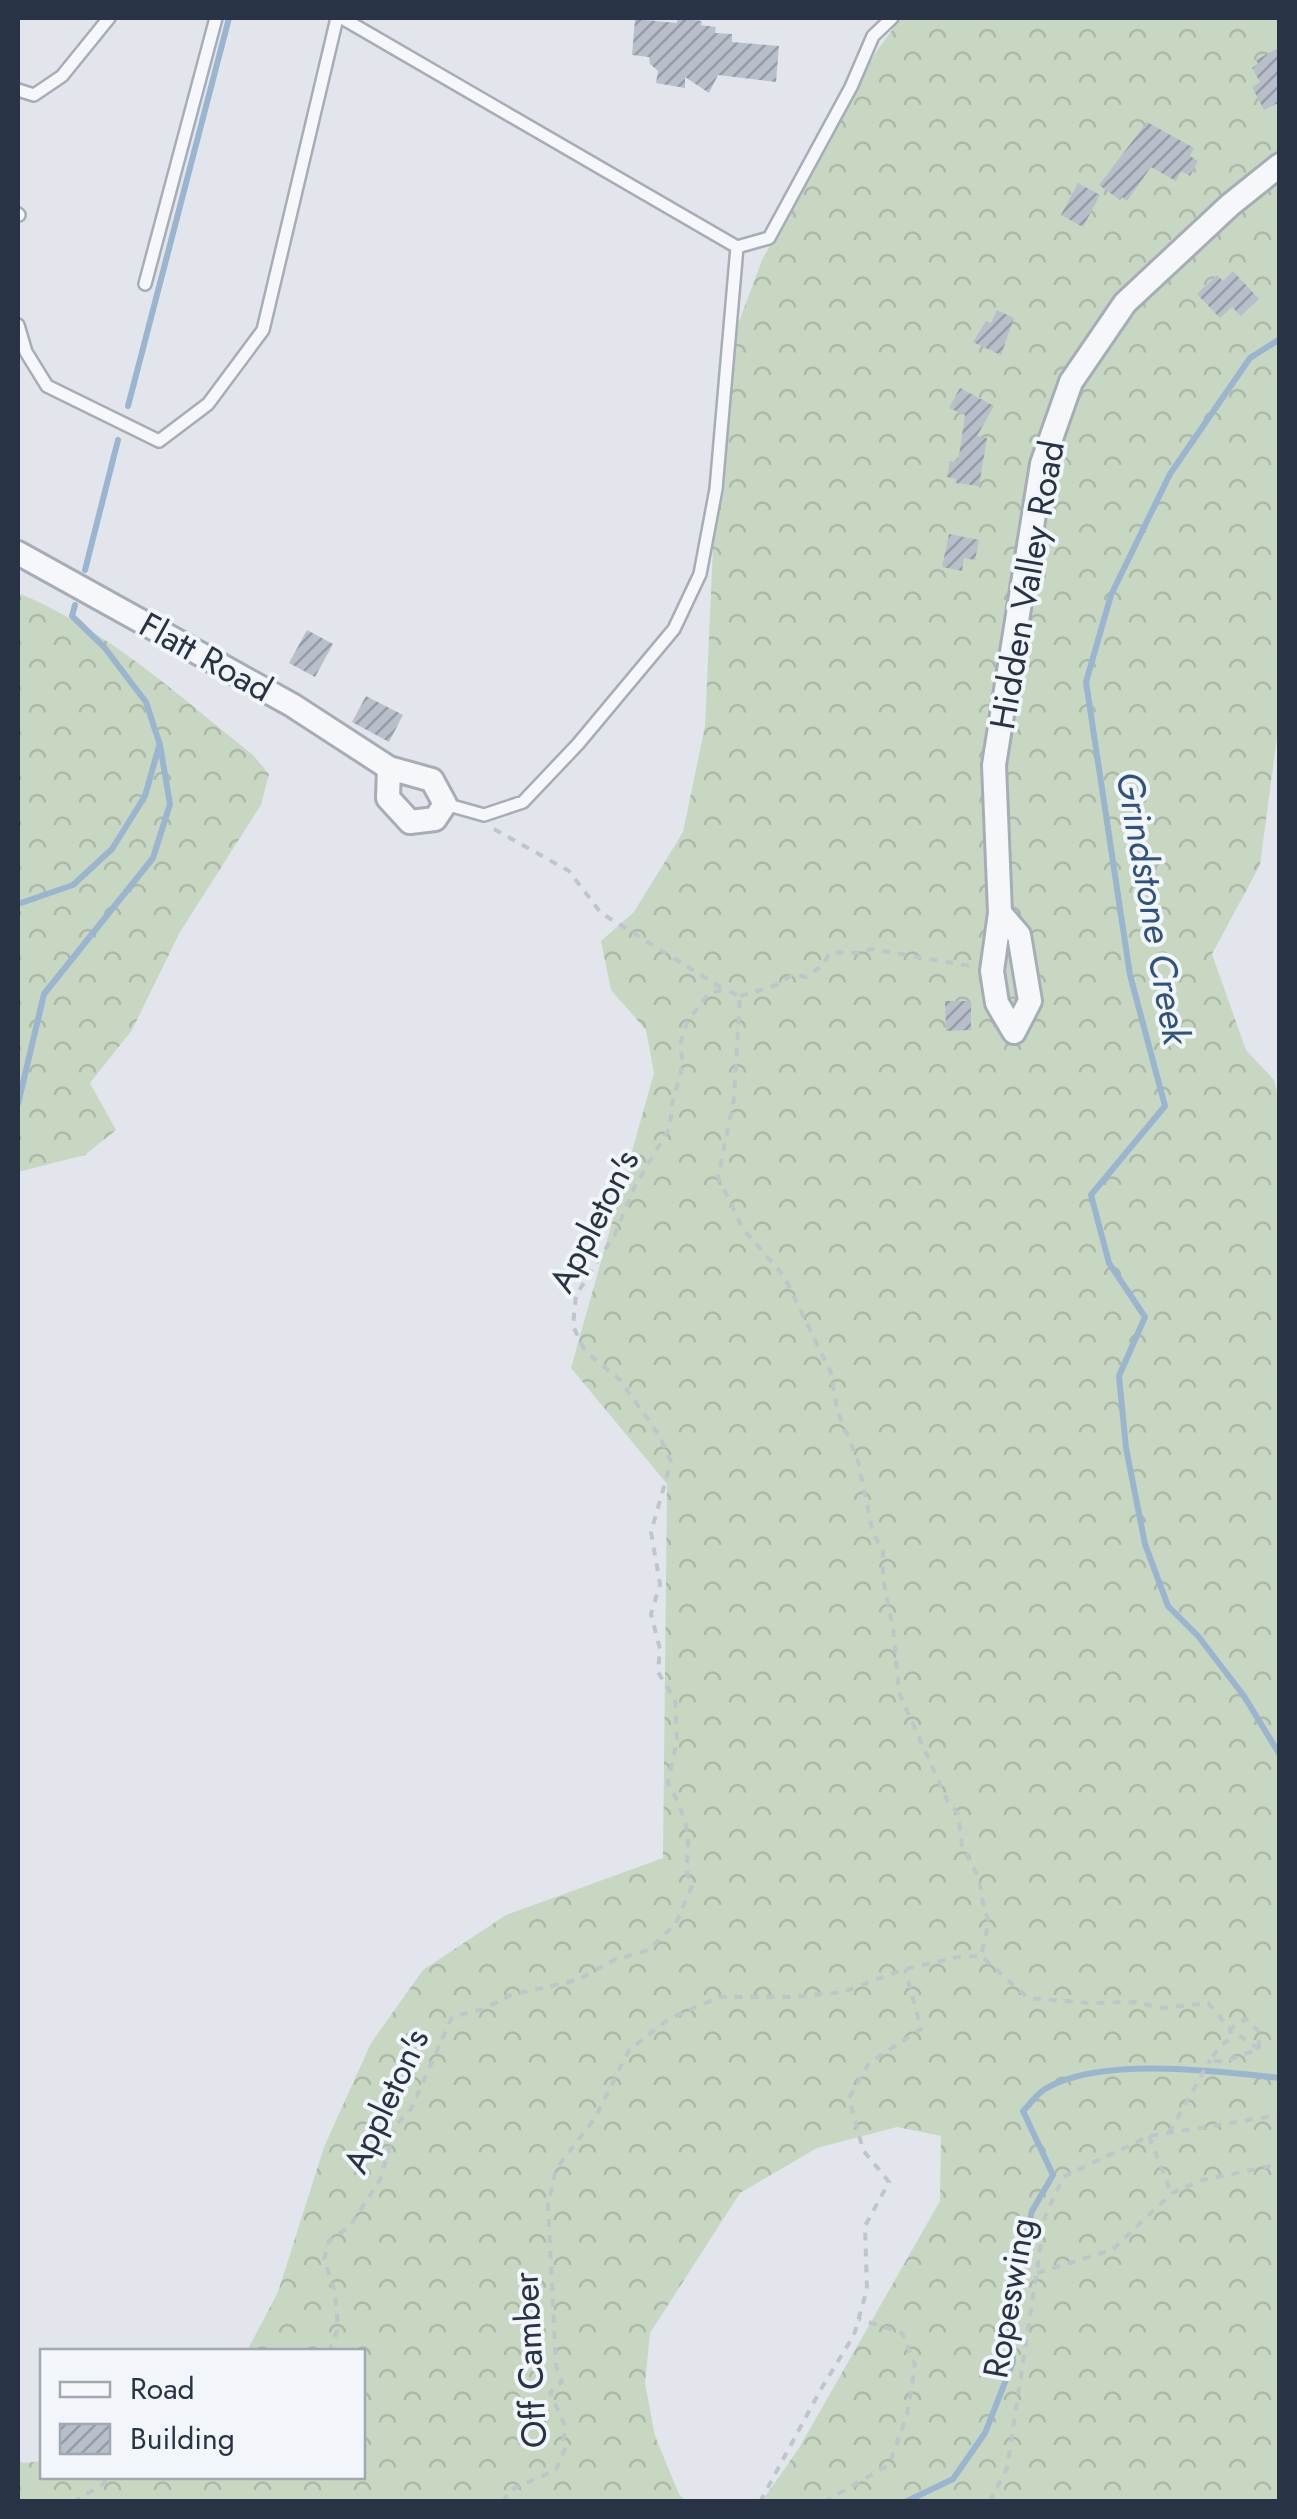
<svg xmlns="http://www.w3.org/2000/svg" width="1297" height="2519" viewBox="0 0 1297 2519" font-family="Jost,sans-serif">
  <defs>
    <pattern id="forest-crowns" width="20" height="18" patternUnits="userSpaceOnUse" patternTransform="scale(2.5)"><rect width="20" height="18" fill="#c8d7c2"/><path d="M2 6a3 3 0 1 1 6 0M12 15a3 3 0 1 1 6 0" fill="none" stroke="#acb9a8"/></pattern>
    <pattern id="building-hatch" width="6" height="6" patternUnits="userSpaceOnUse" patternTransform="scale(2.5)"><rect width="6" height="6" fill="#b9bfca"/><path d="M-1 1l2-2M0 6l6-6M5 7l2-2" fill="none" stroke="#969ca6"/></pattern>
  </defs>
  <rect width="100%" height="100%" fill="#e2e6ec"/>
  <path fill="url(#forest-crowns)" d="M901,18H1279V722L1260,865L1212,954L1246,1050L1274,1080L1279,1099V2501H762L799,2448L940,2201L941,2136L897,2127L817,2148L740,2193L650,2333L645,2383L655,2436L679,2494L686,2501H18V2460L23,2463L42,2461V2476H362V2352L247,2351L278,2292L324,2147L371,2043L423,1970L506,1915L663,1858L667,1484L571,1368L654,1073L646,1030L611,990L601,941L634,912L683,832L705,726L721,370L762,260L876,52Z
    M18,593C107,629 179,696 253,755L269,774L261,805L180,932L132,1030L90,1083L116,1130L85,1155L18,1172Z"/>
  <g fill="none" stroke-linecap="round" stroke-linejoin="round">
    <path stroke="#9ab5cf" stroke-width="6" d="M1280,339L1250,358L1170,474L1111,595L1086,682L1130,975L1165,1106L1091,1195L1109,1263L1145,1317L1119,1376L1126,1448L1145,1544L1168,1606L1198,1636L1244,1696L1280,1755
      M128,406L229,18
      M85,570L118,440
      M18,904L73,885L112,849L145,796L159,746
      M18,1104L44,994L153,858L170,804L160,745L146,702L104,647L72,616L75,605
      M905,2502L953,2479L985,2433L1013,2362L1009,2316L1013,2261L1023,2246L1032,2211L1053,2175L1023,2111C1030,2104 1037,2094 1045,2089C1100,2056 1217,2071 1280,2078"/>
  </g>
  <path fill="url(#building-hatch)" d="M677,18L702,21L701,25L716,27L715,33L732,34V42L779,46L776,82L718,75L709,93L685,77V88L656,83L658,71L650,64L649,57L632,55L635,19L677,23Z
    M1280,47V102L1264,110L1252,87L1260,82L1252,68L1258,64L1256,60Z
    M1147,122L1194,148L1190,156L1198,161L1190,176L1181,171L1176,181L1151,167L1127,201L1122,197L1120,200L1099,185Z
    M1078,183L1100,195L1083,227L1061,215Z
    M1233,271L1259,299L1241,316L1232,307L1220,318L1197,294L1217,275L1223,281Z
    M997,310L1014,318L1001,355L973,342L986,321L991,323Z
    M960,388L994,406L977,436L987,438L979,486L956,483V479L947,477L950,461L958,462L965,415L949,408Z
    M949,534L979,540L975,560L964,558L962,571L942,567Z
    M307,630L333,644L315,677L289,663Z
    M366,696L403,715L389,742L352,722Z
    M945,1001H971V1030L946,1031Z"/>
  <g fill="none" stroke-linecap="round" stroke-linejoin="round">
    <defs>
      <path id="lane" d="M342,18L737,247L769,238L851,87L873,36L892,18
        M18,90L34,95L62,76L109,18
        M18,214L19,215
        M145,284L216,18
        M18,325L26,352L47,386L159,441L208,404L263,330L337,18
        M445,804L484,815L523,802L578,744L674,629L700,574L716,489L737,247"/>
      <path id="street" d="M18,553L292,705L389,768L432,780L445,804L435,819L410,822L388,798L389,768
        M1000,913L1019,935L1030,1001L1014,1032L997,1003L992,971L1000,913L994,765L1042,464L1071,382L1125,303L1230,205L1280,165"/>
    </defs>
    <use href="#lane" stroke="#a6adb7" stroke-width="16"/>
    <use href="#street" stroke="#a6adb7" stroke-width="28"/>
    <path stroke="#c0c4cb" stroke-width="4" stroke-dasharray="8 8" stroke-linecap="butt" d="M494,829L569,871L601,913L725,990
      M740,996L774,986L794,974L806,977L823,965L830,952L862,953L871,949L970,966
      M1169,2133L1210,2060
      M1149,2136L1171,2192
      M1037,2273L1112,2250L1172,2193L1202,2180L1280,2164
      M329,2352L338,2329L335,2292L324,2259L329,2241L350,2226L380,2180L396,2125L411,2109L452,2017L484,2009L511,1995L577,1980L614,1960L649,1950L676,1923L692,1886C684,1871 688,1863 688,1846C688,1824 679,1802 668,1783L677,1740L675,1700L658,1672L660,1649L651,1614L660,1584L651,1532L671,1462L659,1435L620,1380L585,1351L573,1326L576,1295L615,1234L635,1186L670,1127L672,1104L683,1065L680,1044L687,1022L709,993L725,990L740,996L734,1099L718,1177L743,1229L784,1276L831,1373L837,1410L858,1461L873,1533L883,1551V1579L893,1628L899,1693L948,1802L958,1814L962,1846L979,1878L984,1910L989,1921L981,1956
      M73,2502L102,2485L109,2476
      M503,2502L510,2490L556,2470L566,2446L563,2441L566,2428L550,2393L562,2381L556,2366L548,2204L556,2169L595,2118L629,2050L670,2018L720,1997H792L843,1992L905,1969L959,1957L981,1956L1028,1998L1090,2003L1135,2002L1163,2008L1208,2003L1230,2029L1246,2019L1259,2032V2049L1223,2062L1210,2060L1221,2045L1232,2038L1230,2029L1259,2049
      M760,2502L821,2389L854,2335L867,2289L865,2226L889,2182L863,2150L849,2098L869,2063L921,2029L905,1969
      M824,2502L889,2465L907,2415L915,2365L902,2333L859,2319
      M993,2502L992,2497L1007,2468L1045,2217L1063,2177L1149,2136L1280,2115"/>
    <use href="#lane" stroke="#f6f7fa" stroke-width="11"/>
    <use href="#street" stroke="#f6f7fa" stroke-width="22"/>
  </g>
  <g text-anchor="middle" stroke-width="8" stroke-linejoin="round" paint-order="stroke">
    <g font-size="35" fill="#283446" stroke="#f2f5f9">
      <text transform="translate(1027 585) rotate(-80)" y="12">Hidden Valley Road</text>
      <text transform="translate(206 657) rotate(29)" y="12">Flatt Road</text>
      <text transform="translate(594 1221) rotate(-63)" y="12">Appleton's</text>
      <text transform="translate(386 2101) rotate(-65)" y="12">Appleton's</text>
      <text transform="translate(1009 2298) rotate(-80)" y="12">Ropeswing</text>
      <text transform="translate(530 2360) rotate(-93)" y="12">Off Camber</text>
    </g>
    <g font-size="38" font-style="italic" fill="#2e537f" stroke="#f2f5f9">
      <text transform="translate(1153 908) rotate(80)" y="13">Grindstone Creek</text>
    </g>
  </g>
  <rect width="1297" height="2519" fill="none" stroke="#283446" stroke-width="40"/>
  <rect x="40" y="2349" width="325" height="130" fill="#f2f5f9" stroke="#a1a8b1" stroke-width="2.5"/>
  <rect x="60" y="2382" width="50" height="15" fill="#f6f7fa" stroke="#a1a8b1" stroke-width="2.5"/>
  <text x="130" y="2399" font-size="30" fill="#283446">Road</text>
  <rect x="60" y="2424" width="50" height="30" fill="url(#building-hatch)" stroke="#a1a8b1" stroke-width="2.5"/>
  <text x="130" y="2449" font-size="30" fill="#283446">Building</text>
</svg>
